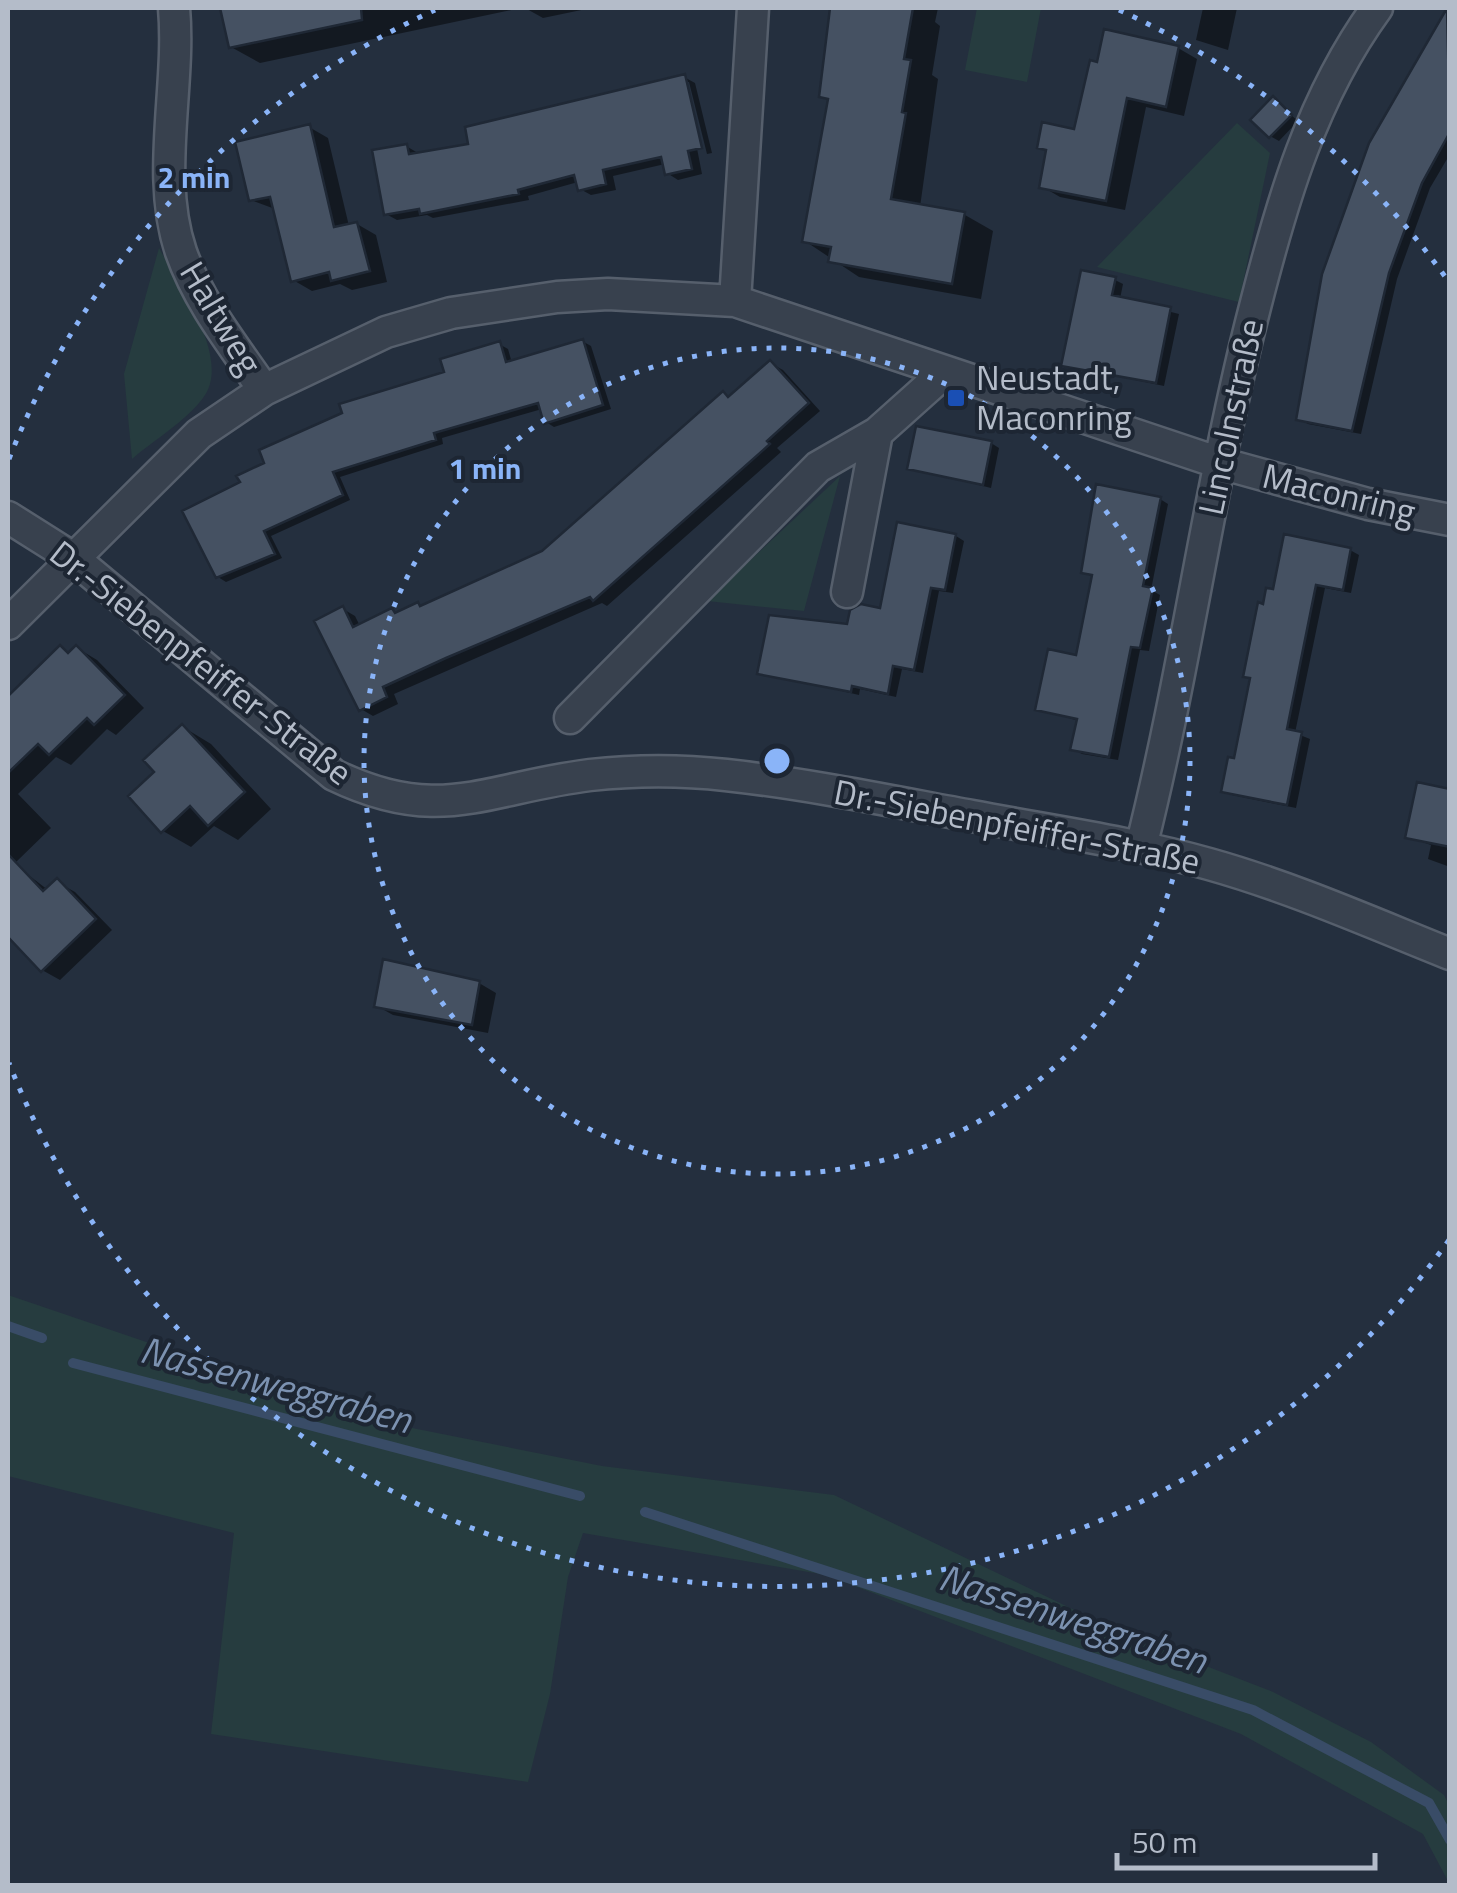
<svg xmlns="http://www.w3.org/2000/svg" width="1457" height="1893" viewBox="0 0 1457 1893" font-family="'Titillium Web',sans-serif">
  <rect width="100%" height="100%" fill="#242f3e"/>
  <path fill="#263c3f" d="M977,8H1041L1027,82L965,70Z
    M1237,123L1270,153L1239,302L1097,267Z
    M159,248C178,283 233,360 203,398C186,421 154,440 132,459L124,374Z
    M840,476L804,611L707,601Z
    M8,1295L382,1422L602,1466L834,1495L1131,1637L1273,1692L1371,1742L1444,1795L1449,1805V1883L1423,1834L1241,1734L826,1575L583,1533L568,1577L550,1694L528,1782L211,1734L234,1533L8,1476Z"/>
  <path fill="#0007" d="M223,8H521L260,63L231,47Z
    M525,8H591L543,18Z
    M830,8H938L935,22L940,26L932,75L938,79L920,207L965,215L993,231L981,299L859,277L805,241L830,100L822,96Z
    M1203,8H1237L1228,50L1196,40Z
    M1447,13L1450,154L1430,188L1397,279L1361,434L1308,424L1299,419Z
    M1178,48L1197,59L1184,116L1146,107L1125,210L1060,197L1041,186L1049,152L1040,147L1076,132L1099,64Z
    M684,77L695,83L712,153L707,154L689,82H684L702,174L678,180L667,173L665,164L613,176L616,190L591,195L580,189L578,182L528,196L529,200L433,218L427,215L397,220L386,214L406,146L418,153L471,146Z
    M1274,100L1298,121L1279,141L1270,136Z
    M309,127L328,138L349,226L357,224L376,235L387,282L352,290L340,284L312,291L293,280L275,209L251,200Z
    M1115,280L1123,284L1120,299L1179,314L1164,386L1064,365Z
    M582,341L591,346L611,409L554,427L546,422L542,409L442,438L443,444L340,477L350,500L271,536L282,558L226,582L218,577L186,512L499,344L508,349L512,363Z
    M770,363L783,370L820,411L777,448L781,452L607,606L602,603L394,694L398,704L373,716L361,709L343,609L355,616L360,626L392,610L399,614L423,608L544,553L724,394L730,398Z
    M991,443L999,448L991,488L910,468Z
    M1160,499L1168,504L1151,590L1160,595L1149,651L1140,650L1118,760L1082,754L1073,749L1079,721L1038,709L1078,658L1094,578L1084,572Z
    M956,536L964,541L953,593L939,591L923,673L902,669L896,697L860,689L859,695L760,672L882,611Z
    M1350,550L1359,555L1351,593L1325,588L1295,733L1310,739L1296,808L1232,795L1224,791L1236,761L1253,680L1246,676L1265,607L1275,592Z
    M60,648L70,654L77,648L97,660L144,708L116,735L107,729L71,765L56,757L18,794L51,828L14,864L48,890L57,882L75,892L112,930L60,980L42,970L8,934V923L14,918L8,911V716L11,713L8,699Z
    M183,727L211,744L271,809L238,840L214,826L191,847L163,831L157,772Z
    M1450,791V867L1428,859L1431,845L1408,837Z
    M479,983L496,993L488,1033L393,1015L377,1006Z"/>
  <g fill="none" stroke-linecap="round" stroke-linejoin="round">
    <path stroke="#394c67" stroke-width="10" d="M8,1326L42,1338
      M73,1363L580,1496
      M645,1512L1253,1710L1429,1803L1450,1840"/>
  </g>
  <path fill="#455162" stroke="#1f2835" stroke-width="2.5" d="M220,8H361L362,20L229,48Z
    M830,8H913L904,59L911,60L902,112L906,113L891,199L965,212L952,284L828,262L831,247L802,242L828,99L819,97Z
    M1447,8L1450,132L1422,183L1389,273L1352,431L1296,420L1322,274L1369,143Z
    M1104,29L1179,46L1166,107L1127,98L1106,201L1039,188L1046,150L1037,148L1042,122L1074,129L1090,60L1097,62Z
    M685,74L702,148L688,151L692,169L665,175L661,157L603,170L606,184L578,191L574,175L518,190L519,194L420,214L419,209L384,215L372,150L407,144L409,154L468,144L465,127Z
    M1273,96L1292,115L1269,138L1250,120Z
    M310,124L334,227L357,222L370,271L331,281L329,272L291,282L270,197L249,201L235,142Z
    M1081,270L1116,277L1112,295L1171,307L1156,383L1061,366Z
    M583,339L603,405L544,424L538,403L434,433L436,440L333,472L343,495L264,531L275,554L216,578L182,511L240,482L236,476L264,463L259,450L342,413L339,404L444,372L440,359L500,341L506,362Z
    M770,360L809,403L767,441L770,444L593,601L590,597L446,658L383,687L387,697L359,711L314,621L343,606L353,627L392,608L395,613L418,602L420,606L542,551L723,391L728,397Z
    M916,426L992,441L983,485L907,469Z
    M1096,484L1161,497L1143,586L1153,588L1140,648L1131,647L1109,757L1070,750L1077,719L1035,710L1048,649L1076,655L1092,575L1081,573Z
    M897,522L956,534L945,590L931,588L914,670L893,666L888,694L852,686L851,692L757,674L769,615L847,624L850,610L861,604L880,608Z
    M1284,534L1351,548L1343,590L1316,585L1287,729L1302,732L1287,805L1221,792L1228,757L1234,758L1250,678L1243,677L1258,602L1263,604L1266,588L1273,589Z
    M60,645L68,653L76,645L125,695L94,725L87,718L49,755L38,744L8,773V696Z
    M182,724L245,792L208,826L190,806L161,833L128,796L154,772L143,760Z
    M1417,782L1450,789V847L1405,838Z
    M8,854L43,891L57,878L96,919L41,972L8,937Z
    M383,959L480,981L472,1025L374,1007Z"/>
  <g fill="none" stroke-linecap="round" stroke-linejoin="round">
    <defs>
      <path id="minor" d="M174,8C181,86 155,176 181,252C199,303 234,346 264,390
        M735,301L753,8
        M8,517L73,558L334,775C440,826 485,788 590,775C635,770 682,770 726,775C808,784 890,801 972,816C1051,831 1131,842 1209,864C1291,887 1370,922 1450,954
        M847,592L877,433
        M8,624L199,434L264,390L386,332L451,313L557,297L608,294L735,301L1220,463L1368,504L1450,520
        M570,718L818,467L877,433L944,373
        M1141,847C1186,669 1209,485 1255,307C1282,201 1312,97 1377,8"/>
    </defs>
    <use href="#minor" stroke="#565f6c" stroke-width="35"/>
    <use href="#minor" stroke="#38414e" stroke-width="30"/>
  </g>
  <g fill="none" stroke="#8ab4f8" stroke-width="5" stroke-dasharray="5 10">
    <circle cx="777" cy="761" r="413"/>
    <path d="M1449 1240A825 825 0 0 1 9 1063M9 459A825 825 0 0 1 435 10M1119 10A825 825 0 0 1 1449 282"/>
  </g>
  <rect fill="#1a4fb4" stroke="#1d2633" stroke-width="4" x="946" y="388" width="20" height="20" rx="5"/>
  <g text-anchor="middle" stroke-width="8" stroke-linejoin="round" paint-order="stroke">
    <g font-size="35" fill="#b4bcc9" stroke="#1d2633">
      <text transform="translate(221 318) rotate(59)" y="12">Haltweg</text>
      <text transform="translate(1231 417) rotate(-78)" y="12">Lincolnstraße</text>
      <text transform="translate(1339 494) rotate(14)" y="12">Maconring</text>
      <text transform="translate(201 663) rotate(38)" y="12">Dr.-Siebenpfeiffer-Straße</text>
      <text transform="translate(1017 827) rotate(11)" y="12">Dr.-Siebenpfeiffer-Straße</text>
    </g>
    <g font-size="35" fill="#b4bcc9" stroke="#1d2633" text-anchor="start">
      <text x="976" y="390">Neustadt,<tspan x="976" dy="40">Maconring</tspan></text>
    </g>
    <g font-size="38" font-style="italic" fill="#7c92b1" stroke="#1d2633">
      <text transform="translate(276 1385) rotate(15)" y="13">Nassenweggraben</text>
      <text transform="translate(1073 1619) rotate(18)" y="13">Nassenweggraben</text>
    </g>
  </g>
  <circle cx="777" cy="761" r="15" fill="#8ab4f8" stroke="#1d2633" stroke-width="5"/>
  <g font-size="30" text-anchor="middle" font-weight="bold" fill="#8ab4f8" stroke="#1d2633" stroke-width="8" stroke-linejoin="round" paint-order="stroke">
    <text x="194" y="188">2 min</text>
    <text x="485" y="479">1 min</text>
  </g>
  <rect width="1457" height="1893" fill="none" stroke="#b4bcc9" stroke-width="20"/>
  <path d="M1117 1853v15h258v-15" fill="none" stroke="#b4bcc9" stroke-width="5"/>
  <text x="1132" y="1853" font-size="30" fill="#b4bcc9" stroke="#1d2633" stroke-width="8" paint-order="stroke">50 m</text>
</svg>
